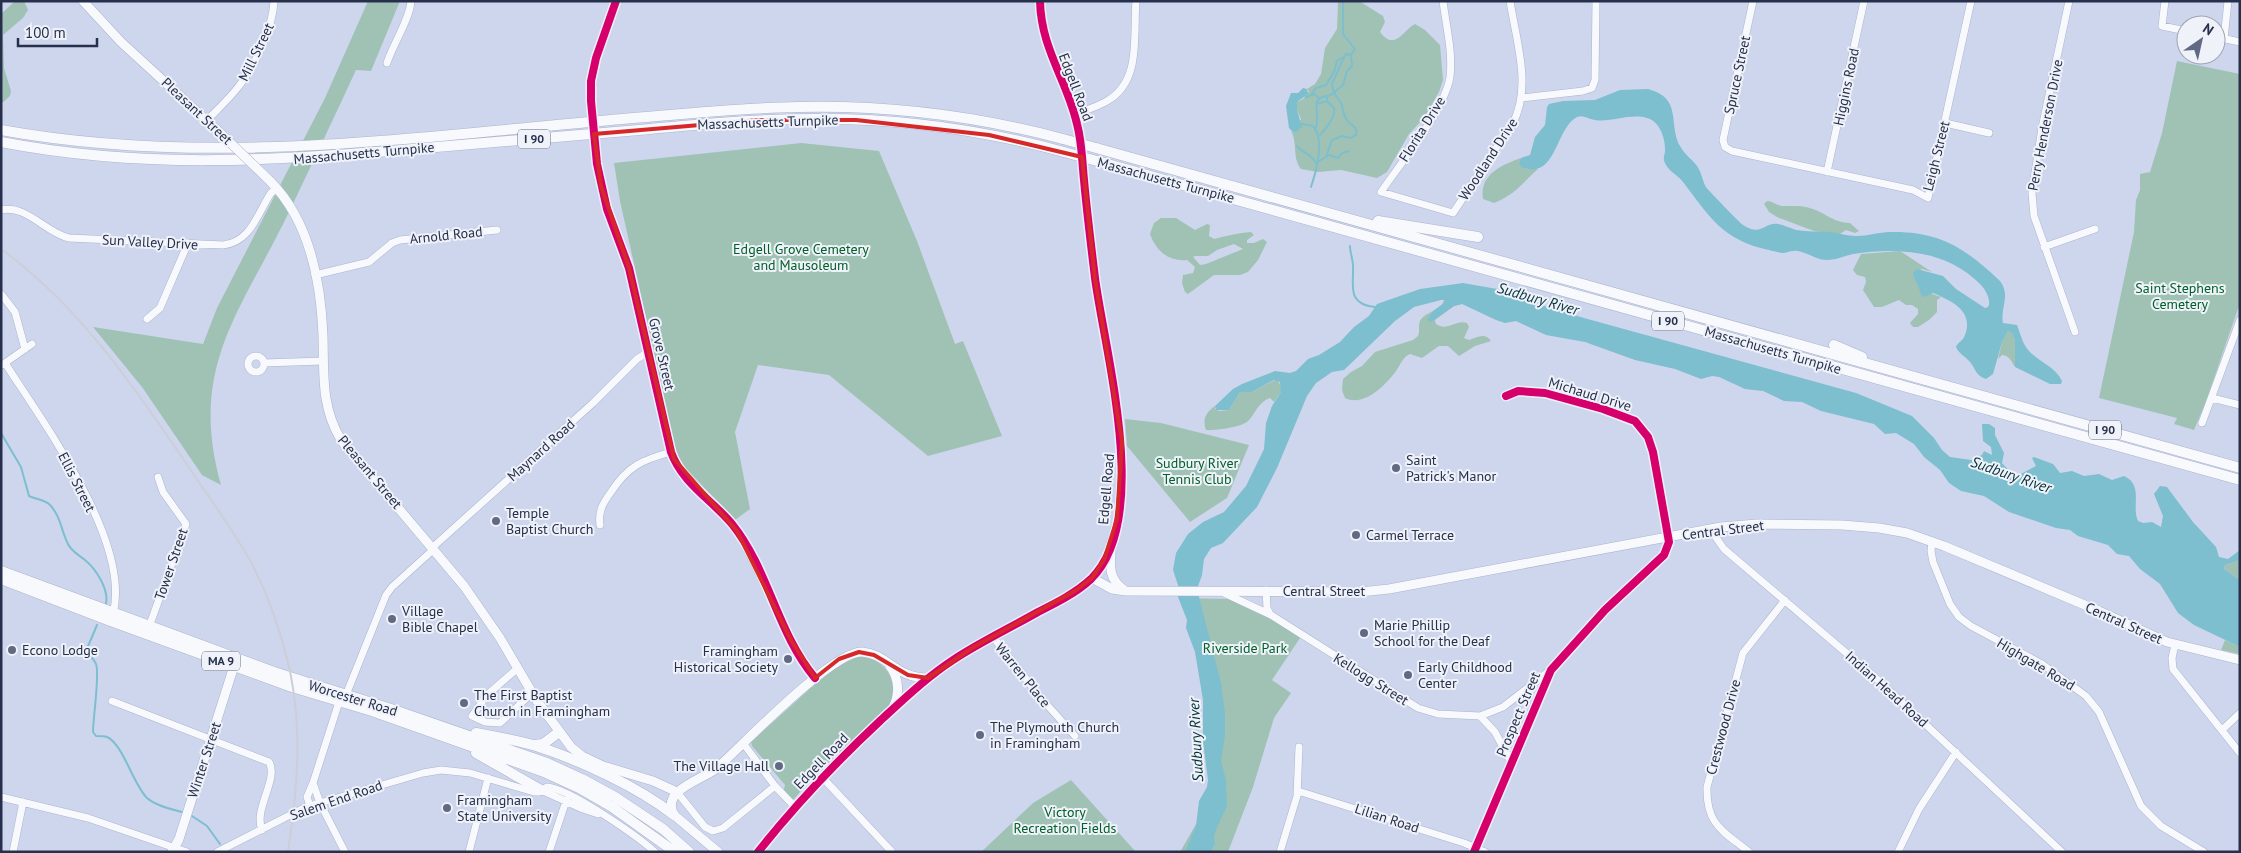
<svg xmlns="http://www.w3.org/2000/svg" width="2241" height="853" viewBox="0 0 2241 853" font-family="'PT Sans',sans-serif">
  <rect width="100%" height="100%" fill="#ced6ee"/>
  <path fill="#a0c2b4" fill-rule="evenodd" d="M15,1H24L28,10L23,18L3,35L4,68L11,91L10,96L1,104V14Z
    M368,1H400L371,71L356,70C334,118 311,166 288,214C240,313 188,368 221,485L202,475L142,387L93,327L203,344L217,308L325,98Z
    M1338,1H1359L1383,16L1385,22L1380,32C1395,52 1403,30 1415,24L1425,30L1440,45L1443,80L1439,92L1424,118L1409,134L1387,172L1377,178L1341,170L1318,172L1301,169C1292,158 1298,143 1291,131L1294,133L1301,119L1297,110V102L1303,99L1309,91L1307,89L1315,84L1321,74L1325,48L1337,29Z
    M2177,61L2240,74V303L2205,404L2194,430L2174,424L2177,418L2099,398L2134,232L2136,200L2140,190V174L2150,172L2162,133Z
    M801,143L879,151L917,241L955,344L963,341L1002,436L928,456L829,375L758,365L735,432L750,509L735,520L682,464L677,456L620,201L614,163Z
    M1521,158L1519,162L1526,169H1538C1520,185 1517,193 1494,203L1483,199C1479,175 1501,165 1521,158Z
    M1767,201C1772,201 1776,205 1782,206C1792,206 1803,205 1813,209C1827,214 1835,223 1850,223L1859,231L1855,233L1846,230L1840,234L1814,231L1777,217L1769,212L1764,204Z
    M1161,218H1176L1195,230L1207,224L1210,225L1209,236L1214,239C1226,236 1238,233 1251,232L1254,235L1247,240V243H1254L1263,239L1267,242L1258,260L1248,272L1240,275H1214L1188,294L1185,292L1182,283L1183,275L1193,273L1195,267L1187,260C1169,262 1156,251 1150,234L1154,223ZM1234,244L1243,249L1206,264L1200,265L1193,257L1195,256H1208L1217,250Z
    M1900,251L1932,272L1922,269L1914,273L1921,290L1941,297L1937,300V312L1929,320L1918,327H1913L1910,323L1918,314V309L1912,305H1906L1899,300L1882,307H1874L1863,290L1866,282L1865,277L1857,275L1853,270L1861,254Z
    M1444,300L1462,304L1454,306L1435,320L1436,324C1448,332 1455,319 1467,323L1469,327L1464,338L1469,340C1476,337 1486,332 1491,341L1475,346L1459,356L1448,346H1439L1422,358L1410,354C1402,358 1401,364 1396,371C1385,386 1364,407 1345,398L1342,390L1343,379L1351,372L1362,366L1375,352L1413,340L1418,336C1420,331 1418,325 1420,321C1425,311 1441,312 1444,300Z
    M2008,331L2012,332L2015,341V367C2011,361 2010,356 2002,355L1998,359L2002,342Z
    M1277,379L1281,386V392L1274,402L1270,398C1258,402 1256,413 1248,421C1243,427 1213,431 1206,430C1202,419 1206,412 1215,406V409L1219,411L1229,410L1240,392H1252Z
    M1125,419L1161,423L1249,445L1227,498L1190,522L1127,446Z
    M2240,560V580L2224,569L2225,565Z
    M1180,598L1234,599L1261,611L1300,638L1272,680L1291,693L1274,718L1253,787L1228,852H1180L1199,819L1209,791L1207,657Z
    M2225,640L2240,647V654L2221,650Z
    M858,656C884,656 906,686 886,709L812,778L794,799L790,800L783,793L785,785L752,746L751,742L835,666Z
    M1071,780L1136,852H981L1033,803Z"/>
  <path fill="#7dbecf" d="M1303,88L1307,89L1308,94L1297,102V110L1302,127L1294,133L1289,128L1286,106L1291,93H1298Z
    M1648,89C1683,98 1668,124 1680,146C1684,154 1692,159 1697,166C1702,173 1702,180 1706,187C1708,190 1740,223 1743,225C1762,237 1764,222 1778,224C1784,225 1790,228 1796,230C1808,232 1819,231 1830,232C1839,233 1848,236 1856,236C1868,236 1879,232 1890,232C1940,231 1965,248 2000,281C2011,296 2000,307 2003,323L2017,325C2021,335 2022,343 2029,351C2040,363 2055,366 2062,381L2061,384H2050L2015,367V341L2012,333L2008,331L2002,342L1993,374L1986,379C1975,375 1976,369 1970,362C1965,356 1959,354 1956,347C1958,342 1963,341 1965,335C1974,311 1952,301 1933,293L1925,297L1921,295C1920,286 1914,281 1913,273L1917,269L1943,276L1956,289L1985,308L1988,307C1992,300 1985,289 1980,284C1947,250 1897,247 1853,254C1844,256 1836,260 1827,260C1816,260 1809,253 1798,251C1793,250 1789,252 1784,253C1779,253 1773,251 1769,250C1722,240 1710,217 1683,182C1678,175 1668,171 1665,163C1663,159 1664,156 1665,152C1666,140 1660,121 1647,118C1629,113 1611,123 1595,120C1586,119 1582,113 1574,119C1555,133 1555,181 1521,167L1519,162L1521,158L1530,155L1535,137L1545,125L1547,107L1549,104L1563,101L1595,100L1620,90Z
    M1463,283L1497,289L1512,296L1584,318L1856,393L1912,416L1934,438L1942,450L1950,457L1971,460L1982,455L1984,451L1992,455L1991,447L1983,441L1982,424H1989L1995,428V435L2004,453L2002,463L2013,475H2019L2036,466L2032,458L2034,457L2053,464L2060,473L2072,471L2084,476L2099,474L2112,480L2124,476C2144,485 2131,506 2138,521L2143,523L2152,522L2161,527L2163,516L2154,494L2160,486L2167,487L2193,522L2216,547L2219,557L2228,559L2240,550V560L2225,565L2224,569L2240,580V647L2194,625L2178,613L2160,584L2140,569L2129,556L2117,554L2108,545L2078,536L2070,530L2056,528L2009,512L1984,496L1961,491L1949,483L1940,470L1924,457L1914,444L1896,433L1885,434L1874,424L1821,411L1802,402L1784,401L1763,391L1745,389L1719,377L1712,376L1701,379L1675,369L1635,360L1585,342L1546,335L1516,321L1505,323L1496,320L1462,304L1454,306L1431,322L1427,320L1433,311L1444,303V300H1441L1414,307L1395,321L1344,370L1332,372L1316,383L1307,396L1277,468L1257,507L1223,543L1211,548L1204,559L1202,575L1197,589L1221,683L1225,713V735L1221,761L1226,780L1227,806L1217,827L1214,836L1215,844L1210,852H1185L1196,826L1199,801L1207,787L1208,780L1203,742V700L1195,652L1186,628L1187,620L1178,597V585L1173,570L1176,553L1188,534L1203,522L1224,512L1246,486L1264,449L1266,423L1272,406L1281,392L1280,382L1274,380L1252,392H1240L1229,410H1216L1215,406L1233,389L1242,384L1275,371L1290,373L1296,371L1308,359L1319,355L1340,342L1354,327L1369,316L1377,304L1420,289Z"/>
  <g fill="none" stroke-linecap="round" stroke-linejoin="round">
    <path stroke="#7dbecf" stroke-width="2" d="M1312,94L1316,88L1326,85L1334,72L1337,61L1342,58
      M1306,97L1314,94L1319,98
      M1317,104L1327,101
      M1302,124L1313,126L1315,129
      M1320,135C1326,128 1336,117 1334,108L1327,101V96
      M1297,146C1302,153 1312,154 1316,163L1329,155L1338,158L1342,153L1349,151
      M1326,157L1332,140L1342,136L1350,138L1356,135C1358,125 1350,126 1346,119C1343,114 1343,107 1341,103C1336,96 1333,93 1332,84C1334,80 1344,56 1346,54L1351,55
      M1311,187C1316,172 1324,143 1315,129C1320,120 1315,111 1317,101L1322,97L1331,95L1343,85L1347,71L1352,66L1351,55L1355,49L1343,34V1
      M1350,246C1350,253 1353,259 1353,266C1354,285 1346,304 1375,307
      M1,433L21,467L29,496C35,499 46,500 50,505C61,517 61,530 68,544C71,551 79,555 85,560C96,569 109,589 106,604
      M97,625L86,651C89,655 94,659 96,664C100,674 93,717 93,732L96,736C99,736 104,736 107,737C123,744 133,784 147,798C156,806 171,809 182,812
      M192,816L207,826L220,844"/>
    <defs>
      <path id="minor" d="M1443,1C1446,26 1453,52 1450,77C1445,109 1400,164 1381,192L1453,213L1513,123C1532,86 1516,40 1510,1
        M1753,1L1723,140L1725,147L1732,151L1913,190L1928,198L1971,1
        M2069,1L2042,128L2032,193L2034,216L2075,332
        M2165,1L2162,26L2186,31
        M2216,37L2240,42
        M2224,39L2228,1
        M387,63C393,44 410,19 411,1
        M1522,98L1583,91L1592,88L1595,80L1596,1
        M591,101L594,66L616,1
        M1075,114C1086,110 1097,107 1107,101C1142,81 1133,35 1136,1
        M207,120C218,109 230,98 239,86C255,66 273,27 274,1
        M1945,123L1989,133
        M596,156L607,209L629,268L674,459C689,489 720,506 738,534C768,579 780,636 815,678
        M1827,172L1864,1
        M1,210C26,204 46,233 69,238L223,245C251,242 257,214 271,193L277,188
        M2044,247L2095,229
        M315,275L369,262L392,243L400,240L497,230
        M1,294L15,312L25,349
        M147,319L160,308L188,243
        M248 364a8 8 0 1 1 16 0a8 8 0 1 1-16 0Z
        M5,363C42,421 132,542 113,614
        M264,363L323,361
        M2,365L32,344
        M2212,398L2240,405
        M2202,423L2240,320
        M600,525C598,511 603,503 611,492C628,466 642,460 671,452
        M1710,529L1724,549L1878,680L2062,852
        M1932,542L1931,551L1933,562L1950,604L1959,617L1971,626L2042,664L2086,696L2099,712L2141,806L2161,826L2204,852
        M433,547L593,403L637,359L648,352
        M1266,590L1267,608L1270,614
        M1224,593L1271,615L1418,708L1438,714L1480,716L1495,732L1511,762
        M149,627L186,524L163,492L158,477
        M993,637L1041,698L1075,736
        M2175,645L2172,658L2173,669L2240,753
        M518,668L487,695L472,716L485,722L500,723L532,693
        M346,695L386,595L392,587L434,549
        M112,701L269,762C279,779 253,809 262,830
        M1480,716L1503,707L1548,672
        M2222,730L2240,713
        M743,743L775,786L795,807
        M822,777L892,852
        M313,783L320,803L345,852
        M541,790L583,809L598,814
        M1298,791L1464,843L1485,852
        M677,792L705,827L713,831L723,828L775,786
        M1,797L88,818L187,852
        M310,806L307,797L313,783L339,702
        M13,852L23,802
        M217,852L306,807L423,773L441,770L470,773L534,792H539L547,787C570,789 636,835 655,852
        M469,852L488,778
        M549,852L567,798
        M1280,852L1297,796L1299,747
        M1474,852L1551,670L1605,610L1664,555L1669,542L1653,452L1648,437L1635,421L1603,409L1545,393L1518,391L1506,396
        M1749,852C1723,831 1706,825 1707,787L1743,653L1785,600
        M1898,852L1919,809L1956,752"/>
      <path id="major" d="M83,1L121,42L217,130
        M270,181C310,221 321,283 323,336C324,374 321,407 341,440L464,586L500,638L537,701L571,747L582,756L603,766L653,781L677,792
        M1111,551C1110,568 1109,579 1124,590
        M1092,578L1112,589L1126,591L1360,592L1389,589L1721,527L1757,524L1842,525L1879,528L1907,533L1944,546L2099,611L2167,642L2240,660
        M890,666C899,678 900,694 893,708
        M172,852L179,839L234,666
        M718,852L674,815C660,790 702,780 717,768C743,745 832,651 862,652C888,654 895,678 928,678
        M758,852C796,804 837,761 881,720C904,699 927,677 953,660C980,642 1010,628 1038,612C1056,603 1076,593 1091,579C1152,519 1105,353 1095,278C1091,245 1087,213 1084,180C1082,161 1082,142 1077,124C1067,80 1041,49 1040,1"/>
      <path id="highway" d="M1,130C205,167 406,138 611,120C673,115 735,108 798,107C887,105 977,116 1063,139
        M1,142C141,169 272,161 413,149C484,143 556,137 627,131C690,125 752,119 815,119C898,118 983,130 1064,152
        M1096,148L2240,468
        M1097,161L2240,480
        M1378,221L1478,237
        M1834,345L1862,357
        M1,571L274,672L391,709L547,763L582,779L615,797L663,829L689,852
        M1,579L108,620L292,687L372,711L544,772L579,788L612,807L675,852
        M476,733C496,737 517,740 536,746C580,760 638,787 674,815
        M534,745L543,744L559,732
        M476,753L541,790"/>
    </defs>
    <use href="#minor" stroke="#abb4cc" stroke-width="8"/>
    <use href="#major" stroke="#abb4cc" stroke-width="10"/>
    <use href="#highway" stroke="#abb4cc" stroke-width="11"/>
    <use href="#minor" stroke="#f8f9fc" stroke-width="7"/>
    <use href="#major" stroke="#f8f9fc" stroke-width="9"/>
    <use href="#highway" stroke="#f8f9fc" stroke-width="10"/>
    <path stroke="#cccfd7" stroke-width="2" d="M1,249C78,305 133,385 186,463C208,497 235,531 254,568C270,600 282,636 290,671C303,735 297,789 288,852"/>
    <defs>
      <path id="minor-bridge" d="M591,101L596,156"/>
      <path id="major-bridge" d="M217,130L270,181"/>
      <path id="highway-bridge" d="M1063,139L1096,148
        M1064,152L1097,161"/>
    </defs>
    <use href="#minor-bridge" stroke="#abb4cc" stroke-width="8" stroke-linecap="butt"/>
    <use href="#major-bridge" stroke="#abb4cc" stroke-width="10" stroke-linecap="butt"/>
    <use href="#highway-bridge" stroke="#abb4cc" stroke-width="11" stroke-linecap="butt"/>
    <use href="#minor-bridge" stroke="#f8f9fc" stroke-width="7"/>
    <use href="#major-bridge" stroke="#f8f9fc" stroke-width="9"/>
    <use href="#highway-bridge" stroke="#f8f9fc" stroke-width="10"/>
    <defs>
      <path id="cycleway" d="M616,1L596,58L591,81V101L597,164L607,209L629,268L671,452C682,483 712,500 732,524C769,570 777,633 815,678
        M758,852C796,804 837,761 881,720C904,699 927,677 953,660C980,642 1010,628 1038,612C1056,603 1076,593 1091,579C1152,519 1105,353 1095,278C1091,245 1087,213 1084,180C1082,161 1082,142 1077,124C1067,80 1041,49 1040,1
        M1474,852L1551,670L1605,610L1664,555L1669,542L1653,452L1648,437L1635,421L1603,409L1545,393L1518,391L1506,396"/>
    </defs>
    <use href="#cycleway" stroke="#eff2f9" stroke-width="11"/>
    <use href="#cycleway" stroke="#d6006c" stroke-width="8"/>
  </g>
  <path fill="none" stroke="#d62828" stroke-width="4" stroke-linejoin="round" d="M759,120H856L989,135L1082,157L1095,279L1122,442L1117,519L1104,560L1092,578L1075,591L972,648L928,678L908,675L874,655L859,652L839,659L815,678L792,642L737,531L674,459L629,268L601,186L594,134Z"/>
  <g fill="#616984" stroke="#eff2f9" stroke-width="2">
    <circle cx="1396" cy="468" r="5"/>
    <circle cx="496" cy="521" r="5"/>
    <circle cx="1356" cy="535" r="5"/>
    <circle cx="392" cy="619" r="5"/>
    <circle cx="1364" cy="633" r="5"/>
    <circle cx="12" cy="650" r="5"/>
    <circle cx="788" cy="659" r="5"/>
    <circle cx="1408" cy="675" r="5"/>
    <circle cx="464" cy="703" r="5"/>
    <circle cx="980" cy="735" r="5"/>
    <circle cx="779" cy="766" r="5"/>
    <circle cx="447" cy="808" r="5"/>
  </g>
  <g text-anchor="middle" stroke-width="4" stroke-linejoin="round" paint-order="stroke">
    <g fill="#eff2f9" stroke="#626a7f" stroke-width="1">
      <rect x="518" y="129.5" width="32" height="19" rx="4"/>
      <rect x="1652" y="311.5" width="32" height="19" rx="4"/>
      <rect x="2089" y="420.5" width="32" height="19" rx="4"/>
      <rect x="202" y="651.5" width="38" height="19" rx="4"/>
    </g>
    <g font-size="12" font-weight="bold" fill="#262f4b">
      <text x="534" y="143">I 90</text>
      <text x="1668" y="325">I 90</text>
      <text x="2105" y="434">I 90</text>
      <text x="221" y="665">MA 9</text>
    </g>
    <g font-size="14" fill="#262f4b" stroke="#eff2f9">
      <text transform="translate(256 52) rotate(-64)" y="5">Mill Street</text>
      <text transform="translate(1737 75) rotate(-78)" y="5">Spruce Street</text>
      <text transform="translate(1076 87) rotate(69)" y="5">Edgell Road</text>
      <text transform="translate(1846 87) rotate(-78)" y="5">Higgins Road</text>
      <text transform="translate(197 111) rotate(43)" y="5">Pleasant Street</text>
      <text transform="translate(768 122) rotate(-2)" y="5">Massachusetts Turnpike</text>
      <text transform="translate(2045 125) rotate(-79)" y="5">Perry Henderson Drive</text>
      <text transform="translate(1422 129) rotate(-58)" y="5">Florita Drive</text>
      <text transform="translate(364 153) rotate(-5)" y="5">Massachusetts Turnpike</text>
      <text transform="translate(1936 156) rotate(-76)" y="5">Leigh Street</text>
      <text transform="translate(1488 159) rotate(-57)" y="5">Woodland Drive</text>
      <text transform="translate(1166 180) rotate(15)" y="5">Massachusetts Turnpike</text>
      <text transform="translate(446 235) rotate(-6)" y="5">Arnold Road</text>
      <text transform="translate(150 242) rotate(3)" y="5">Sun Valley Drive</text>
      <text transform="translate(1773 350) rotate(16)" y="5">Massachusetts Turnpike</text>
      <text transform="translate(662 354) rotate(77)" y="5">Grove Street</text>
      <text transform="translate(1590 394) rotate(17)" y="5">Michaud Drive</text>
      <text transform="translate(541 450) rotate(-42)" y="5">Maynard Road</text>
      <text transform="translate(370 472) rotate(50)" y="5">Pleasant Street</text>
      <text transform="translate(77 482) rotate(63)" y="5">Ellis Street</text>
      <text transform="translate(1106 489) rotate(-85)" y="5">Edgell Road</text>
      <text transform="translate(1723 530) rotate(-7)" y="5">Central Street</text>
      <text transform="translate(171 564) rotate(-71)" y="5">Tower Street</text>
      <text x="1324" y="596">Central Street</text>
      <text transform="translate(2124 623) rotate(24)" y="5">Central Street</text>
      <text transform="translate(2036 664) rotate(31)" y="5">Highgate Road</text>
      <text transform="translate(1023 675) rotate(51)" y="5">Warren Place</text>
      <text transform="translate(1371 679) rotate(32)" y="5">Kellogg Street</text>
      <text transform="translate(1887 689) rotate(42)" y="5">Indian Head Road</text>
      <text transform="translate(353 698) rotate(17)" y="5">Worcester Road</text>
      <text transform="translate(1518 714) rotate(-67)" y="5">Prospect Street</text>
      <text transform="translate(1723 727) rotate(-75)" y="5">Crestwood Drive</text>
      <text transform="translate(204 760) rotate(-72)" y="5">Winter Street</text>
      <text transform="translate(821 761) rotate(-46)" y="5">Edgell Road</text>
      <text transform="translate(336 800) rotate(-19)" y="5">Salem End Road</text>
      <text transform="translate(1387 818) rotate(18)" y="5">Lilian Road</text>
    </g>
    <g font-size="14" fill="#016029" stroke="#eff2f9">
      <text x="801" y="254">Edgell Grove Cemetery<tspan x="801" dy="16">and Mausoleum</tspan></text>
      <text x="2180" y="293">Saint Stephens<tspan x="2180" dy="16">Cemetery</tspan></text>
      <text x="1197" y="468">Sudbury River<tspan x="1197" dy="16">Tennis Club</tspan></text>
      <text x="1245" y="653">Riverside Park</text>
      <text x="1065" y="817">Victory<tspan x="1065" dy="16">Recreation Fields</tspan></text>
    </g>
    <g font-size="14" fill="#262f4b" stroke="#eff2f9" text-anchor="start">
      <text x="1406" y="465">Saint<tspan x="1406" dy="16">Patrick's Manor</tspan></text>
      <text x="506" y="518">Temple<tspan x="506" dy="16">Baptist Church</tspan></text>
      <text x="1366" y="540">Carmel Terrace</text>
      <text x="402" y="616">Village<tspan x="402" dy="16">Bible Chapel</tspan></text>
      <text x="1374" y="630">Marie Phillip<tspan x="1374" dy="16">School for the Deaf</tspan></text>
      <text x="22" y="655">Econo Lodge</text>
      <text x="778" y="656" text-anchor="end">Framingham<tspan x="778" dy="16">Historical Society</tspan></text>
      <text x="1418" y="672">Early Childhood<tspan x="1418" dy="16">Center</tspan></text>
      <text x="474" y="700">The First Baptist<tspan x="474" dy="16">Church in Framingham</tspan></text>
      <text x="990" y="732">The Plymouth Church<tspan x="990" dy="16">in Framingham</tspan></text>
      <text x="769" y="771" text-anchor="end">The Village Hall</text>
      <text x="457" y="805">Framingham<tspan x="457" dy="16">State University</tspan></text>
    </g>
    <g font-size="15" font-style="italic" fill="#053239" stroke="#eff2f9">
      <text transform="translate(1538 299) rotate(16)" y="5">Sudbury River</text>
      <text transform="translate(2011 475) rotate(19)" y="5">Sudbury River</text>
      <text transform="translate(1196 740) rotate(-93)" y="5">Sudbury River</text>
    </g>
  </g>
  <rect width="2241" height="853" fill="none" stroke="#262f4b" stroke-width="5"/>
  <g transform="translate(2201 40) rotate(34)"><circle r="24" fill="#eff2f9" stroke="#9fa4b3"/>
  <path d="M0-4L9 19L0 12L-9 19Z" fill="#616984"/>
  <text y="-8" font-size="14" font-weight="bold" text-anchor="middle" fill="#262f4b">N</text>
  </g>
  <path d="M18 38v8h79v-8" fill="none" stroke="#262f4b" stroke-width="2.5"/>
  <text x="25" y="38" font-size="15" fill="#262f4b" stroke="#eff2f9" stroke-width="4" paint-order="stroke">100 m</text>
</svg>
